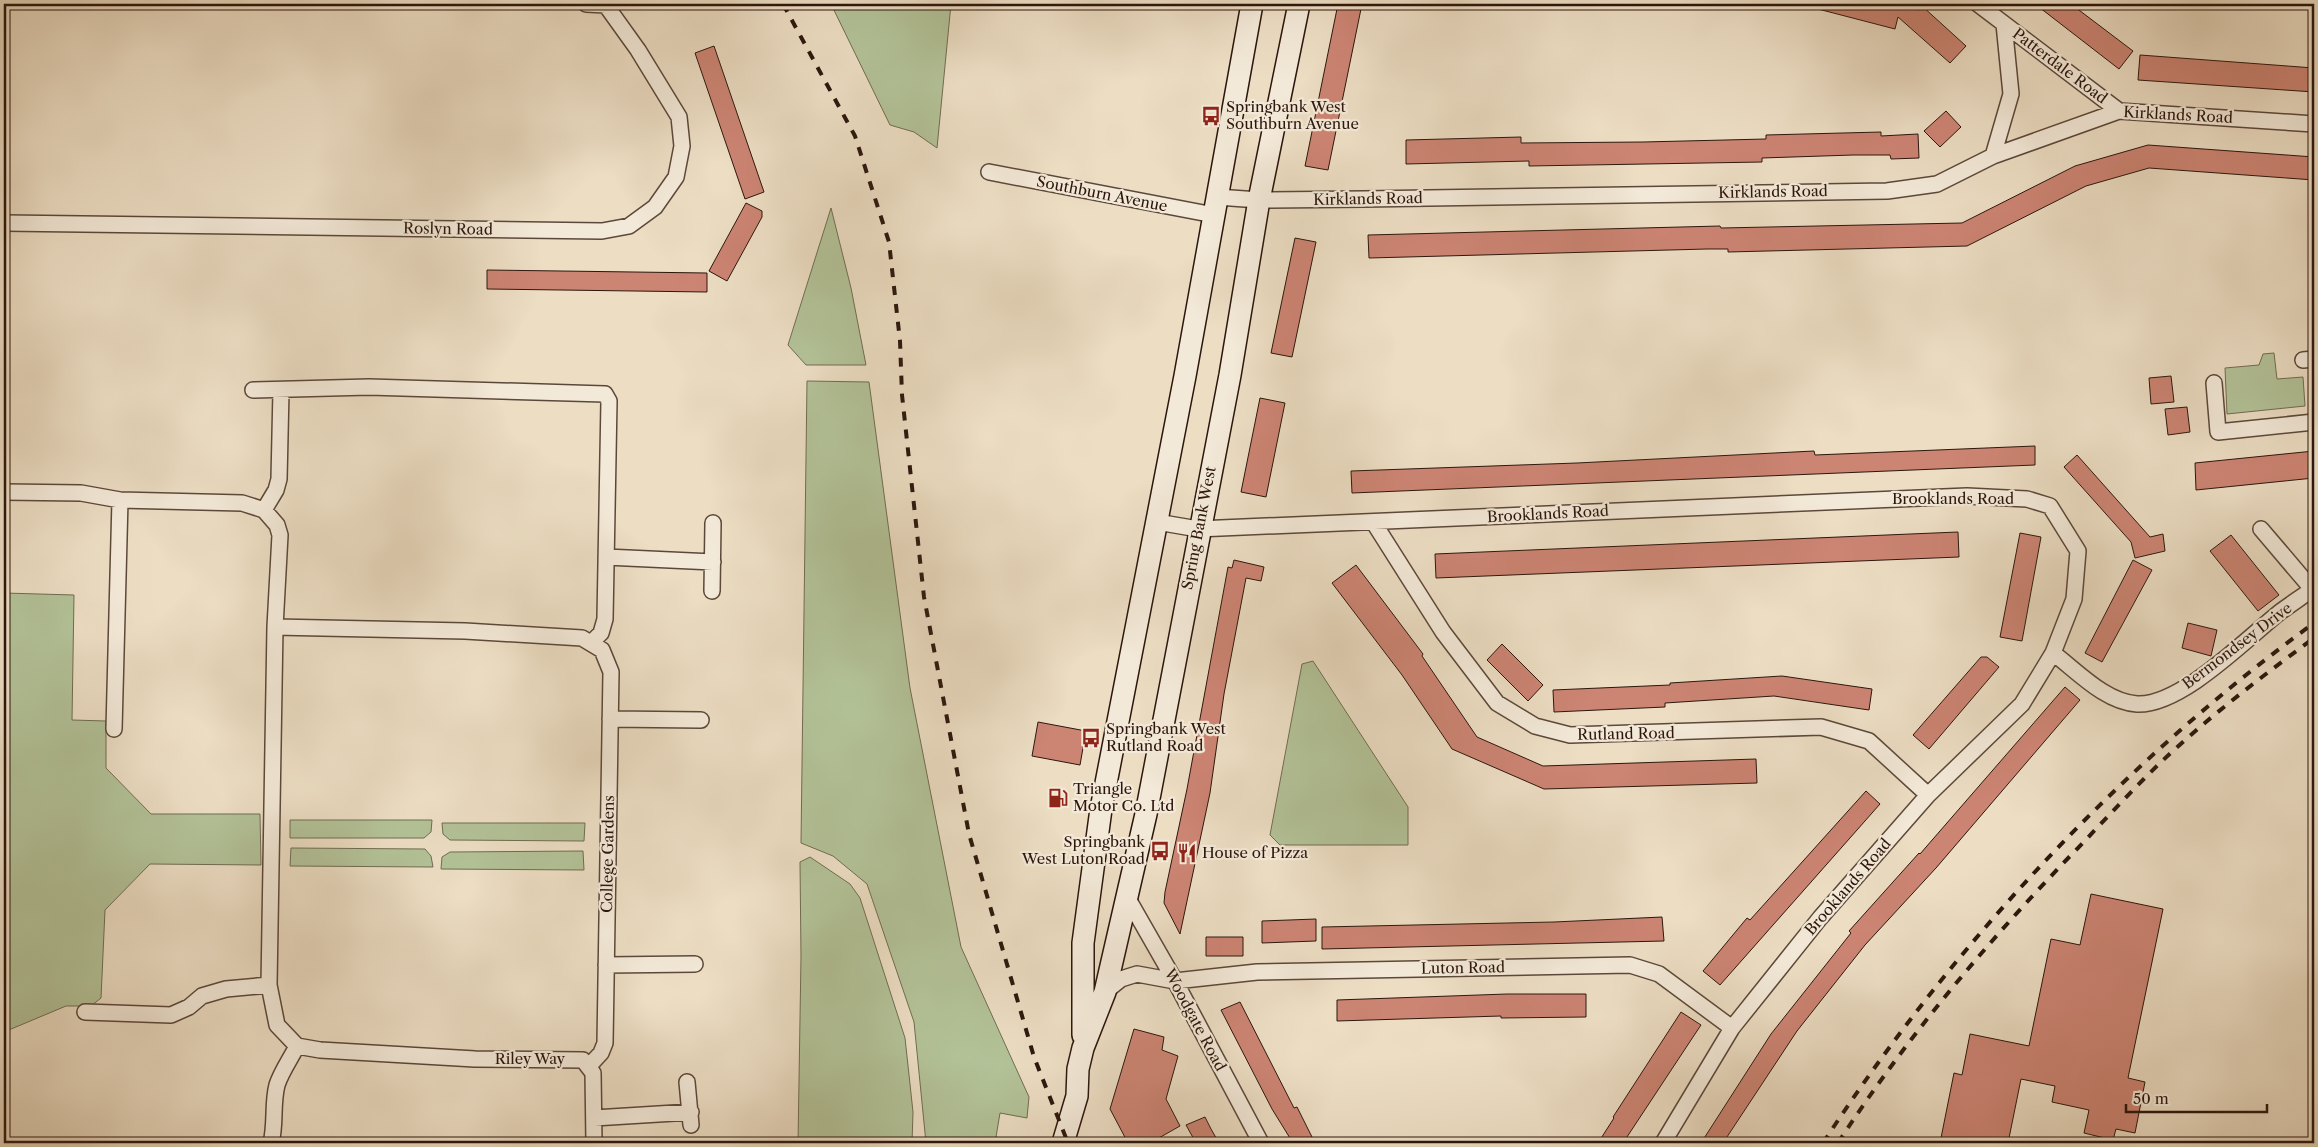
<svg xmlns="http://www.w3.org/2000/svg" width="2318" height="1147" viewBox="0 0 2318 1147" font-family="'Libre Caslon Text',serif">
  <rect width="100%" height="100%" fill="#ecddc3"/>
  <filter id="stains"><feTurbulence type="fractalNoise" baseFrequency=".004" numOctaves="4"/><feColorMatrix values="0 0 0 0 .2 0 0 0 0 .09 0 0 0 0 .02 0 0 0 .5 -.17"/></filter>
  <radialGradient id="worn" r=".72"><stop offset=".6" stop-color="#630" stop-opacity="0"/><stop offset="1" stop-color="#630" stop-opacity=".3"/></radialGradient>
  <path fill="#b3c298" stroke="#706c52" d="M831,4H951L937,148L914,132L890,125Z
    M831,208L851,288L866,365H806L788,345Z
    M2274,353L2277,379L2303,377L2305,406L2227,414L2225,368L2259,365L2263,354Z
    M807,381L869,382L910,688L961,947L1029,1097L1027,1118L1000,1113L996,1137L1008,1140V1143H926L914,1022L867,884L833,856L801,843Z
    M4,593L74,595L72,720L106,721V768L151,814H260L261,865L150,864L105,910L101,998L91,1006H66L4,1032Z
    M1313,661L1408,807V845H1280L1270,835L1302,664Z
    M290,820H432L431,832L424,838H290Z
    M442,823H585L584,841L450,840L443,834Z
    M291,848L425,849L431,856L433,867L290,866Z
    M583,851L584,870L441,869L442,857L450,852Z
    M810,857L850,884L860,898L905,1038L913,1112L912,1143H798L801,957L800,862Z"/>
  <path fill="#cc8473" stroke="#2c160d" d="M1338,4H1362L1328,170L1305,166Z
    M1818,4H1902L1919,10L1922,6L1966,46L1950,63L1898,17L1895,29L1818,9Z
    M2035,4H2071L2133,51L2119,69Z
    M714,46L764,192L745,199L695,53Z
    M2140,55L2314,68V92L2138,80Z
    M1946,111L1961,127L1940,147L1924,131Z
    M1881,132V136L1918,134L1919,158L1891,159L1890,155H1853L1762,158V162L1529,166V161L1406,164V140L1521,137V143L1643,142L1766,139V135Z
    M2148,145L2314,157V180L2149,168L2086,186L1967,246L1728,252V249H1707L1369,258L1368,235L1720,226L1721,228L1962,223L2075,166Z
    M746,203L762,211V217L727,281L709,271Z
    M1295,238L1316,242L1292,357L1271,353Z
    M487,270L707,273V292L487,289Z
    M2171,376L2174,402L2151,404L2149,378Z
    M1260,398L1285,403L1266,497L1241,492Z
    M2187,407L2190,432L2168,435L2165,409Z
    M2035,446V465L1352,493L1351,471L1577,463L1814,451L1815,455Z
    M2314,451V478L2196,490L2195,463Z
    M2077,455L2150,537L2163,534L2165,551L2135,558L2131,542L2064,467Z
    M1958,532L1959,557L1436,578L1435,554Z
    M2020,533L2041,537L2022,641L2000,637Z
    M2231,535L2279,595L2258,611L2210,551Z
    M1234,560L1264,567L1261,581L1246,578L1224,694L1210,793L1180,934L1164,903L1165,892L1187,789L1228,567L1232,568Z
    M2133,560L2152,570L2102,662L2085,653Z
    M1356,565L1423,654L1422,656L1477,737L1543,766L1756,759L1757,783L1544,789L1452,749L1402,675L1332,583Z
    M2188,623L2217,630L2211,656L2182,648Z
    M1502,644L1543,685L1528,701L1487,660Z
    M1981,657H1987L1999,667L1929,749L1913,735Z
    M1782,676L1872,689L1869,710L1774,696L1665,703V707L1554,712L1553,690L1670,685V683Z
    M2065,687L2080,700L1936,868L1865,945L1797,1031L1723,1143H1701L1771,1034L1851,933L1849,931L1919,853L1920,854Z
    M1038,722L1086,731L1080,765L1032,756Z
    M1866,791L1880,804L1720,985L1703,971L1747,918L1750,920Z
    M2091,894L2163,909L2128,1078L2145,1082L2135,1133L2116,1129L2113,1140L2084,1133L2089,1110L2052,1102L2055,1086L2021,1079L2008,1143H1940L1954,1073L1962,1075L1970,1034L2029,1046L2051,939L2080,945Z
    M1662,917L1664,941L1322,949V927L1554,922Z
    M1316,919V941L1262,943V921Z
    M1206,937H1243V956H1206Z
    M1507,994H1586V1017L1501,1018V1016L1337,1021V1000Z
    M1240,1002L1294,1108L1297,1107L1315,1143H1293L1272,1109L1221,1010Z
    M1681,1012L1701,1025L1693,1037L1623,1143H1598L1614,1118L1613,1117Z
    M1134,1029L1164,1037L1162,1050L1178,1056L1166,1099L1180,1126L1150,1143H1128L1110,1109Z
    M1205,1117L1211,1129L1219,1143H1196L1186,1125Z"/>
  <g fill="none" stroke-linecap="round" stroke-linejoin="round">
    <defs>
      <path id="street" d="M586,4L606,5
        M1978,4L2119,111
        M1993,156L2011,94L2004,24
        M989,172L1214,215
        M1217,197L1259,200L1364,199L1887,191L1937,184L1993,156L2119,111L2314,124
        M4,223L602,231L629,226L655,207L676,177L682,146L679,117L638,50L605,4
        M2303,360L2314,359
        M2214,383L2218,432L2314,422
        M253,390L369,387L605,394L609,401L605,619L601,633L591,643
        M4,492L81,493L120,500L242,503L264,510L277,525L280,535L275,627L465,631L582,638L602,650L611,672L605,1043L601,1053L589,1066
        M264,510L276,490L279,479L281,391
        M1157,522L1198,529L1967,496L2027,499L2050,506L2078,551L2074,599L2053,653L2022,704L1928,795L1820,918L1732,1028L1663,1143
        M1374,523L1443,632L1497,703L1535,726L1570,735L1821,727L1869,741L1928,795
        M2261,529L2312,589
        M606,557L713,562
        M712,591L713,523
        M275,627L269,985L277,1025L297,1046L320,1050L475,1059L583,1060L593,1073L594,1143
        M2053,653C2077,671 2105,702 2137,704C2181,706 2246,639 2280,612C2291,604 2303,596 2314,588
        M610,719L701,720
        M114,729L120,500
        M1127,897L1175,981L1261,1143
        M606,965L695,964
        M1105,992L1121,979L1137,974L1175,981L1257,972L1630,965L1659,974L1732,1028
        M85,1012L171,1015L189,1007L202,996L226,989L269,985
        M687,1082L691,1125
        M594,1118L691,1112
        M271,1143C276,1124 272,1104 277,1085C281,1072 291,1058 297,1046"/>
      <path id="secondary" d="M1083,1035V943L1101,809L1185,376L1252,4
        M1063,1143L1077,1096L1078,1069L1083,1048L1105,992L1146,814L1230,375L1259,200L1299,4"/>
    </defs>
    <use href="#street" stroke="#5c483a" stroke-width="18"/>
    <use href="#secondary" stroke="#2c160d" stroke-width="24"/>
    <use href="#street" stroke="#f3e9d8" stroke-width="15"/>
    <use href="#secondary" stroke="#f3e9d8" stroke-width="21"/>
    <path stroke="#2c160d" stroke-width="4" stroke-dasharray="9 9" stroke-linecap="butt" d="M783,4L855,136L889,242L900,341L902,395L924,597L969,834L1034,1057L1068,1143
      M1823,1143C1952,945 2123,762 2314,623
      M1838,1143C1906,1038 1988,941 2075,851C2103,822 2130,792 2159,764C2206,719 2261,677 2314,638"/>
  </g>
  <defs>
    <symbol id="bus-bare" viewBox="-9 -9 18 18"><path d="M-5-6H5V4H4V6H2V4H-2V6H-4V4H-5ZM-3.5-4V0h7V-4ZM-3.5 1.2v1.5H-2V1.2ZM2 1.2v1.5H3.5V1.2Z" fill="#8f2418" stroke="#f3e9d8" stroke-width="2.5" paint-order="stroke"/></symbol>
    <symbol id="fuel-bare" viewBox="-9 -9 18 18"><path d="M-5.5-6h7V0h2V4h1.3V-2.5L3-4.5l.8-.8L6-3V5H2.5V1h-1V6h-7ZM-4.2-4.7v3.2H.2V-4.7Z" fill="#8f2418" stroke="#f3e9d8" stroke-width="2.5" paint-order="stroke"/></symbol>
    <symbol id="restaurant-bare" viewBox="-9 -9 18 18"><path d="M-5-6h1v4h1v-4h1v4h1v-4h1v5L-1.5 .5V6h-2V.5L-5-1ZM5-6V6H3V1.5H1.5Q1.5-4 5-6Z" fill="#8f2418" stroke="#f3e9d8" stroke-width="2.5" paint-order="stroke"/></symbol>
  </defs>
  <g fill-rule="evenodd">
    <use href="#bus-bare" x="1197" y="102" width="28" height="28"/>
    <use href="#bus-bare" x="1077" y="724" width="28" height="28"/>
    <use href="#fuel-bare" x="1044" y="784" width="28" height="28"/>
    <use href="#bus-bare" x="1146" y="837" width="28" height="28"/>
    <use href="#restaurant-bare" x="1173" y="839" width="28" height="28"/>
  </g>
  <g text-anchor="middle" stroke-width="4.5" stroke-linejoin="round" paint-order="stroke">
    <g font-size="15" fill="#2c160d" stroke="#f3e9d8">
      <text transform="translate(2060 66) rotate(37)" y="5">Patterdale Road</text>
      <text transform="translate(2178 115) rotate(3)" y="5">Kirklands Road</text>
      <text transform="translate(1773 192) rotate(-1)" y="5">Kirklands Road</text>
      <text transform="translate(1102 194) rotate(11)" y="5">Southburn Avenue</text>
      <text transform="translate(1368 199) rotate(-1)" y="5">Kirklands Road</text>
      <text transform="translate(448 229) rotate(1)" y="5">Roslyn Road</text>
      <text x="1953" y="504">Brooklands Road</text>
      <text transform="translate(1548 514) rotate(-3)" y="5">Brooklands Road</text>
      <text transform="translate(1199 528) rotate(-79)" y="5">Spring Bank West</text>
      <text transform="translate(2237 646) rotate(-37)" y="5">Bermondsey Drive</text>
      <text transform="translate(1626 734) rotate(-1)" y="5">Rutland Road</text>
      <text transform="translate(608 854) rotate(-89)" y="5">College Gardens</text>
      <text transform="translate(1848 887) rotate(-49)" y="5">Brooklands Road</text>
      <text transform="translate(1463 968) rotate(-1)" y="5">Luton Road</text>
      <text transform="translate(1195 1020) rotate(62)" y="5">Woodgate Road</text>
      <text x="530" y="1064">Riley Way</text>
    </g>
    <g font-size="15" fill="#2c160d" stroke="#f3e9d8" text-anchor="start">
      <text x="1226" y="112">Springbank West<tspan x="1226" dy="17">Southburn Avenue</tspan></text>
      <text x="1106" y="734">Springbank West<tspan x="1106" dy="17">Rutland Road</tspan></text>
      <text x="1073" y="794">Triangle<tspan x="1073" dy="17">Motor Co. Ltd</tspan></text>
      <text x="1145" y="847" text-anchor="end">Springbank<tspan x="1145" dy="17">West Luton Road</tspan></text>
      <text x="1202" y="858">House of Pizza</text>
    </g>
  </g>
  <rect width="2318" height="1147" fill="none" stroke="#ecddc3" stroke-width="20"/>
  <rect x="5" y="5" width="2308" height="1137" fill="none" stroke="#2c160d" stroke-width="2.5"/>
  <rect x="10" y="10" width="2298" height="1127" fill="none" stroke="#2c160d"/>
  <path d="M2126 1104v8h141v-8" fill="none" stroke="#2c160d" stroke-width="2.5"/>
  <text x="2133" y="1104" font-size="15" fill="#2c160d" stroke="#f3e9d8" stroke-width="4" paint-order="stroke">50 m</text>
  <rect width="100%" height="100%" filter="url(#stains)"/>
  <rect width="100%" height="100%" fill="url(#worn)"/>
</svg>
